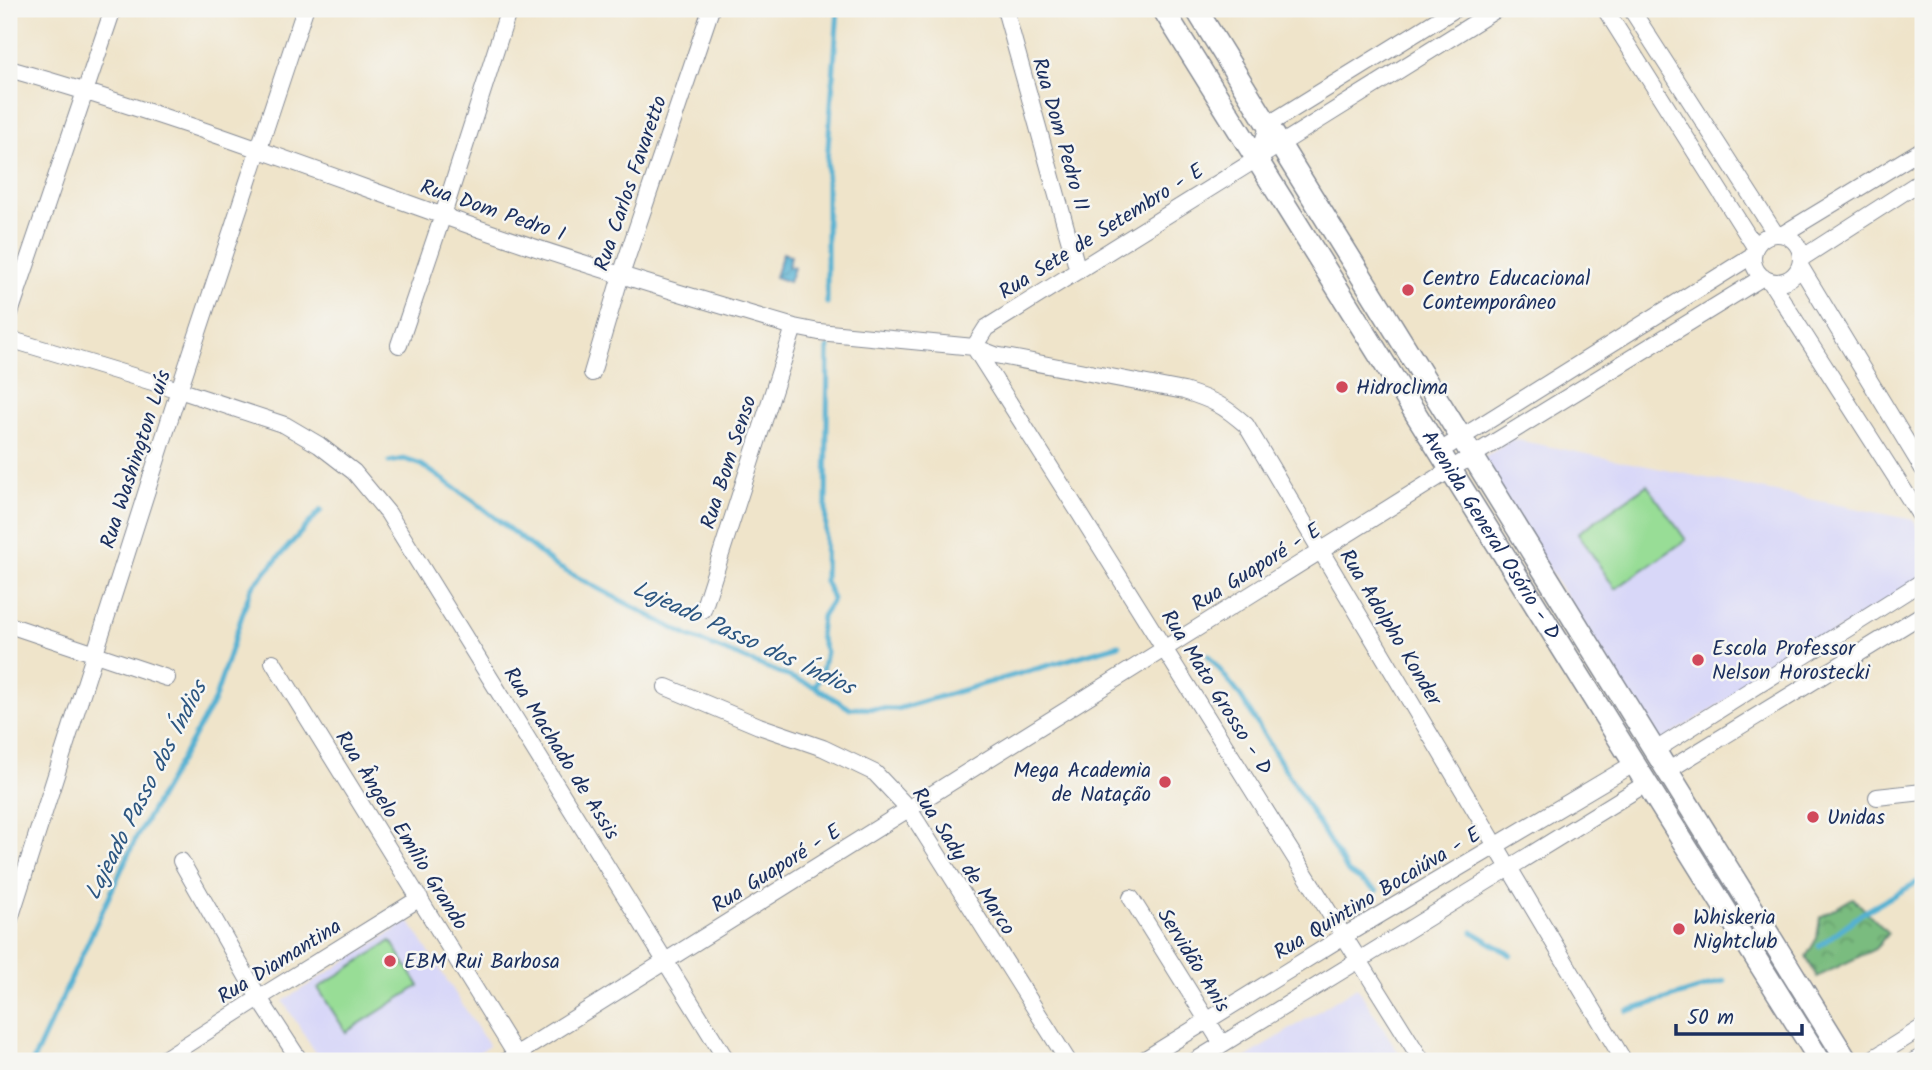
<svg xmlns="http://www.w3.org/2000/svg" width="1932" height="1070" viewBox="0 0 1932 1070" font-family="Kalam,sans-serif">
  <defs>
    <pattern id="forest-crowns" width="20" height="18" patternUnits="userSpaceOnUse" patternTransform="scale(1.75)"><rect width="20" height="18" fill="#7abc7f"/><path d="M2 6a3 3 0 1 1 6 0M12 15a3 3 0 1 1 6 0" fill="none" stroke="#63996b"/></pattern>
    <pattern id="water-waves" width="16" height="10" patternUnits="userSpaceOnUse" patternTransform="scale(1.75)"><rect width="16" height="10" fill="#54b1d2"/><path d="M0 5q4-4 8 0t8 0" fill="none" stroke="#4590ae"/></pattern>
  </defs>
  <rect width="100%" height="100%" fill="#f6f6f2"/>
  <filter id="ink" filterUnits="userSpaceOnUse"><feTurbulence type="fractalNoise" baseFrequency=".0143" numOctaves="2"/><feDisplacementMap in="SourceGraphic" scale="14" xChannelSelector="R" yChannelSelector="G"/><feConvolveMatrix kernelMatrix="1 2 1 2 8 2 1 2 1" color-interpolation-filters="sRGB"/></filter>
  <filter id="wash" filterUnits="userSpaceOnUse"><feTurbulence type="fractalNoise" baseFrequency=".00686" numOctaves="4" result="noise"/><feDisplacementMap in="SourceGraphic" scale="28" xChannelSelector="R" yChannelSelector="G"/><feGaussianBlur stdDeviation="1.57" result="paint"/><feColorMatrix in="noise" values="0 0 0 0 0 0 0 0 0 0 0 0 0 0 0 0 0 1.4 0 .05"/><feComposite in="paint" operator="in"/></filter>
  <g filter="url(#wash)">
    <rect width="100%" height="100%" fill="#efe4ca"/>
    <path fill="#d8d7f8" d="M1512,439L1914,520L1923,536V577L1658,743L1481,460Z
      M409,921L489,1046L465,1061H321L283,1001Z
      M1357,987L1404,1061H1240Z"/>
    <path fill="#98dd96" stroke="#5a867a" stroke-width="2" d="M1647,485L1686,540L1615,589L1578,533Z
      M391,941L419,986L346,1032L318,988Z"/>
    <path fill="url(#forest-crowns)" stroke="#4a766e" stroke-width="2" d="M1853,898L1888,933L1875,949L1817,977L1806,957L1817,938L1820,917Z"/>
    <path fill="url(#water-waves)" stroke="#387098" stroke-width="2" d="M783,253L791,256L788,266L794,268L789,282L775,277Z"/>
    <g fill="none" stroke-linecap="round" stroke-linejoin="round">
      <path stroke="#54b1d2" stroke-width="5" d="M827,303V162L838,9
        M389,462L404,459L422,465L475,502L556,566L688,636L815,687L849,708L897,709L1119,645
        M1208,655L1239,694L1348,872L1377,891
        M815,687L822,671L826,652L820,636L822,616L833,599L825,581L828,347
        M1473,932L1511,955
        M1819,946L1861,914L1923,879
        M1627,1011L1725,981
        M33,1061L136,838L214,701L251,588L321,510"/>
    </g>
  </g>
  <g filter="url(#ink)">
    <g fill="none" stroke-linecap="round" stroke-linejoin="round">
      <defs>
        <path id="minor" d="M1005,9L1078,271
          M1605,9L1755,247
          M1631,9L1775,233
          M9,69C169,114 324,174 480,229C584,265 689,296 794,327L819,332L974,347L995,355L1184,391C1213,400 1223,405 1246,425L1624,1061
          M1257,159L1269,124L1455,9
          M1753 258a24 24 0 1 1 48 0a24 24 0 1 1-48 0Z
          M1783,234L1923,149
          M1802,258L1923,180
          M1800,266L1923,469
          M1770,281L1923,520
          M9,316L113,9
          M9,339L179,390L285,425L319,445L354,472L388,513L727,1061
          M399,345L443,215L509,9
          M974,347L1080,514L1422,1061
          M974,347L986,328L1497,9
          M592,373L621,275L711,9
          M1440,451L1753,255
          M703,610L794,327
          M9,625L167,678
          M273,662L516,1055
          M666,687L759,726L823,748L875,773L909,809L1068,1061
          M1654,751L1923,581
          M1667,771L1923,614
          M1877,797L1923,792
          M181,861L259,998L300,1061
          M1131,898L1222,1044
          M9,922L179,390L305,9
          M161,1061L259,998L420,898
          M506,1061L1472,456L1763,277
          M1142,1061L1344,936L1635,763
          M1195,1061L1647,783
          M1869,1061L1923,1027
          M1914,1061L1923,1056"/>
        <g id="major">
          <path id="s1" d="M1163,9L1820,1061"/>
          <path d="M1196,9L1847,1061"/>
        </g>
      </defs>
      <use href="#minor" stroke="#858a94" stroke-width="18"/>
      <use href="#major" stroke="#858a94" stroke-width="24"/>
      <use href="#minor" stroke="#fff" stroke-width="16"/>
      <use href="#major" stroke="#fff" stroke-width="21"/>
    </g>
  </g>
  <g fill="#d1495b" stroke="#f6f6f2" stroke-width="2.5">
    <circle cx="1408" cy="290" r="7"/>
    <circle cx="1342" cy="387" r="7"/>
    <circle cx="1698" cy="660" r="7"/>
    <circle cx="1165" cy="782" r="7"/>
    <circle cx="1813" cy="817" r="7"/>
    <circle cx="1679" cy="929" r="7"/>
    <circle cx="390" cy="961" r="7"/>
  </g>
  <g text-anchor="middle" stroke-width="5" stroke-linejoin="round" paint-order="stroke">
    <g font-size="21" fill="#1b2f5e" stroke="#f6f6f2">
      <text transform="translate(1061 134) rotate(74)" y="7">Rua Dom Pedro II</text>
      <text transform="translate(630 183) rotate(-71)" y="7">Rua Carlos Favaretto</text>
      <text transform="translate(493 210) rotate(19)" y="7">Rua Dom Pedro I</text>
      <text transform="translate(1101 231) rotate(-32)" y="7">Rua Sete de Setembro - E</text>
      <text transform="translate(135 459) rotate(-72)" y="7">Rua Washington Luís</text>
      <text transform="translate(728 462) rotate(-72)" y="7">Rua Bom Senso</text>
      <text dy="7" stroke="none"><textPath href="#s1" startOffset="620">Avenida General Osório - D</textPath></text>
      <text transform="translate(1256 567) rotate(-32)" y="7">Rua Guaporé - E</text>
      <text transform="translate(1391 627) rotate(59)" y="7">Rua Adolpho Konder</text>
      <text transform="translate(1217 692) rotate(58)" y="7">Rua Mato Grosso - D</text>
      <text transform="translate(562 753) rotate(58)" y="7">Rua Machado de Assis</text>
      <text transform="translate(402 830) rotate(58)" y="7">Rua Ângelo Emílio Grando</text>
      <text transform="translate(964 861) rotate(57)" y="7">Rua Sady de Marco</text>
      <text transform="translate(776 868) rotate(-32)" y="7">Rua Guaporé - E</text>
      <text transform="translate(1377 893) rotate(-31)" y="7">Rua Quintino Bocaiúva - E</text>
      <text transform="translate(1194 960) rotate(58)" y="7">Servidão Anis</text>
      <text transform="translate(279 961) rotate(-32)" y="7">Rua Diamantina</text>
    </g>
    <g font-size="21" fill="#1b2f5e" stroke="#f6f6f2" text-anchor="start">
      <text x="1422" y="285">Centro Educacional<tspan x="1422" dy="24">Contemporâneo</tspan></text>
      <text x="1356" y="394">Hidroclima</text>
      <text x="1712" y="655">Escola Professor<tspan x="1712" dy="24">Nelson Horostecki</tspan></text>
      <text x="1151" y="777" text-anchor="end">Mega Academia<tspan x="1151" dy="24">de Natação</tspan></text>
      <text x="1827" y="824">Unidas</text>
      <text x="1693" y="924">Whiskeria<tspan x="1693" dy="24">Nightclub</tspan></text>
      <text x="404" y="968">EBM Rui Barbosa</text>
    </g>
    <g font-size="23" font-style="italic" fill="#2c5681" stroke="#f6f6f2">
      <text transform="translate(744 637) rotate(25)" y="8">Lajeado Passo dos Índios</text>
      <text transform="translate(145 790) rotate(-63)" y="8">Lajeado Passo dos Índios</text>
    </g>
  </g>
  <rect width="1932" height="1070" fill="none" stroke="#f6f6f2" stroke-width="35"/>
  <path d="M1676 1024v10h126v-10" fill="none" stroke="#1b2f5e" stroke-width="3.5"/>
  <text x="1687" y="1024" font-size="21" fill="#1b2f5e" stroke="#f6f6f2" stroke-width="5" paint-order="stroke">50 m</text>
</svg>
